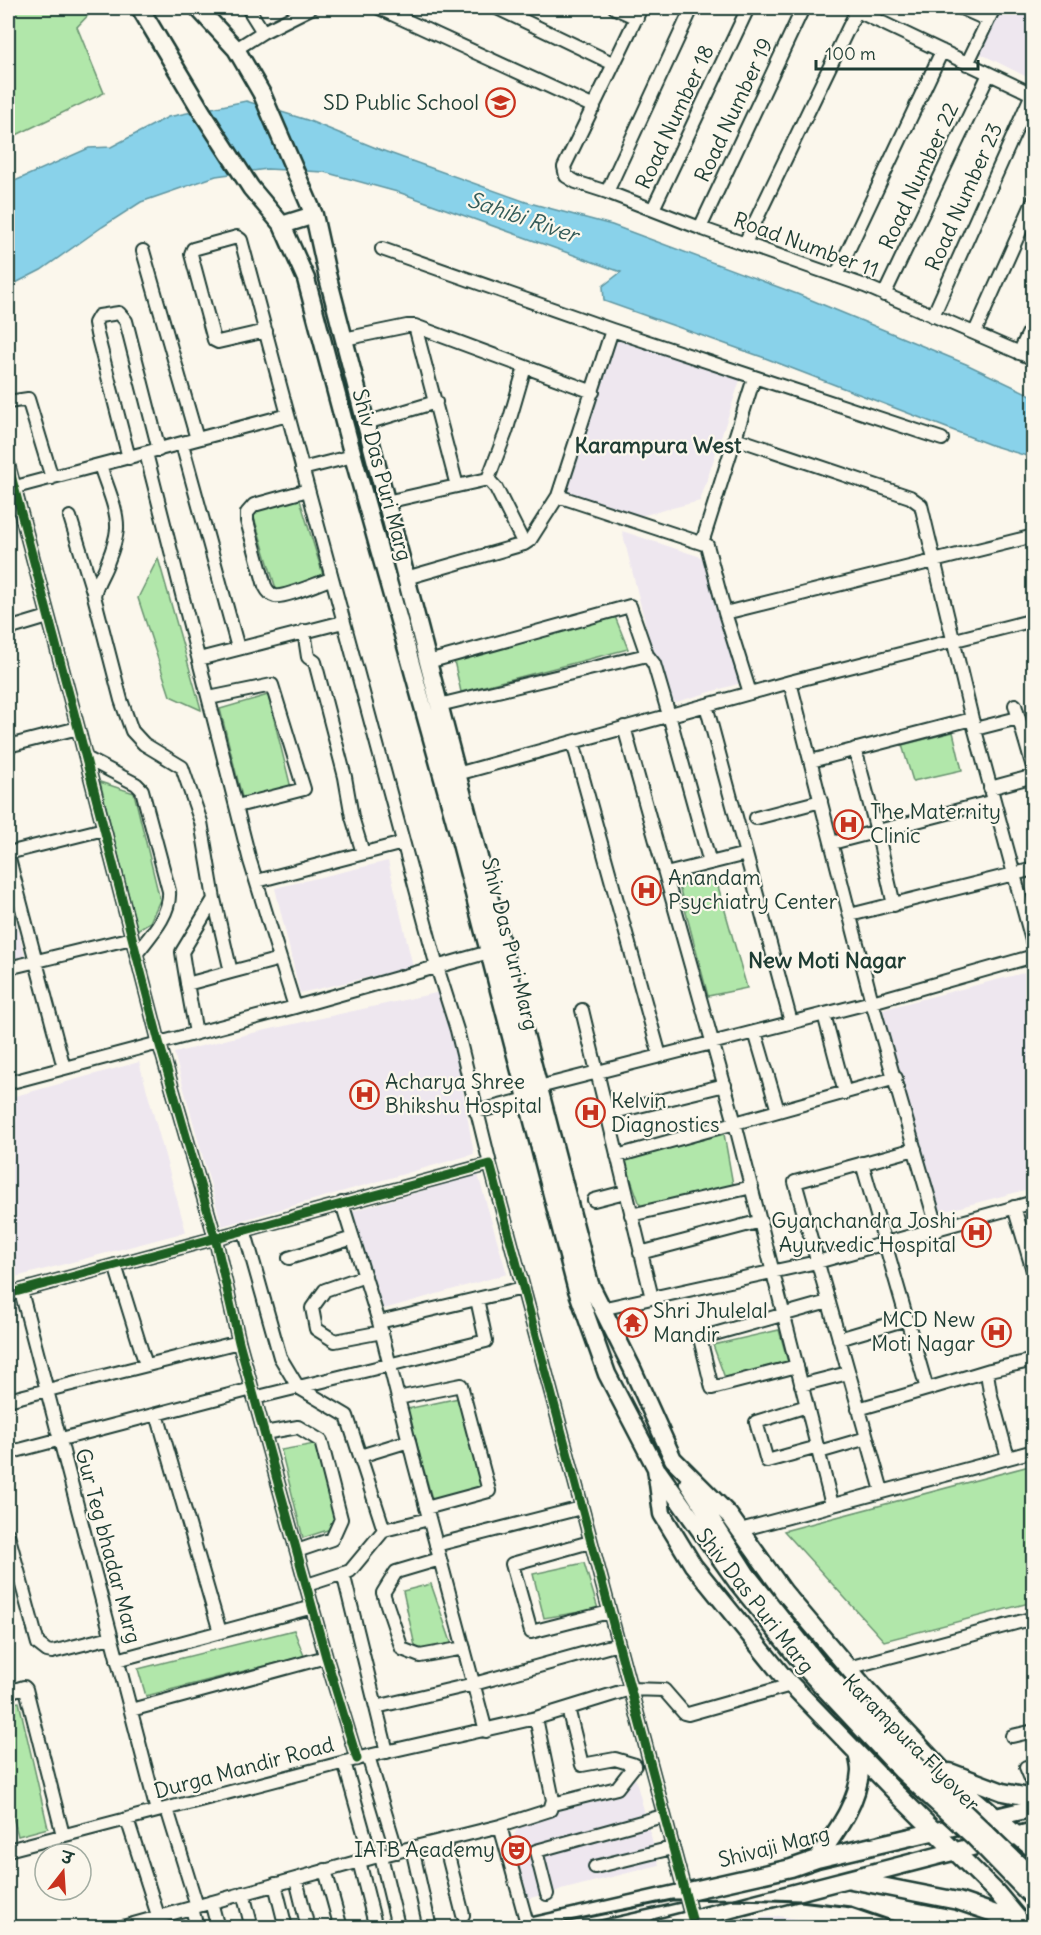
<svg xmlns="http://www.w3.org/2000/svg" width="1041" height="1935" viewBox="0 0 1041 1935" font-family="Delius,'Playpen Sans Deva',sans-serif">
  <rect width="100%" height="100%" fill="#fbf7ec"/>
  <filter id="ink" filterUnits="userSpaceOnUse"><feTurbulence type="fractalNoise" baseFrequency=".0167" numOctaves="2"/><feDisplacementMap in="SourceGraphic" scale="12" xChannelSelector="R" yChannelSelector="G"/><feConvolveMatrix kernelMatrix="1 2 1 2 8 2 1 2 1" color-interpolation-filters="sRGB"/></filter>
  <g filter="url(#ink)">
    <path fill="#eee7ef" d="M996,8H1033V80L975,51Z
      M619,326L744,368L700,501L640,516L564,495Z
      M622,531L704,558L741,683L666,705Z
      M388,861L413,967L300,993L275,888Z
      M8,895L25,956L8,961Z
      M1027,972L1034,996L1033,1188L934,1214L880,1010Z
      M445,991L474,1154L222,1226L174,1053L248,1034Z
      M139,1062L186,1232L8,1279V1098Z
      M478,1175L507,1274L377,1311L349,1212Z
      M634,1774L659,1865L526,1899L511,1843L521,1820L614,1797Z
      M778,1916L823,1923L839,1927H709L730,1921Z"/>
    <path fill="#b1e7aa" stroke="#68926f" stroke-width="1.5" d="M8,8H95L77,27L104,93L8,139Z
      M299,497L324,578L277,592L252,511Z
      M158,558L201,709V710L170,696L138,598Z
      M612,609L628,649L461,692L452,652Z
      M268,695L292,792L245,809L220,709Z
      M953,732L962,770L913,781L902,745Z
      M100,782L134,793L160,900L150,922L137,930Z
      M716,879L747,988L708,996L679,886Z
      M724,1134L735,1196L644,1216L624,1160Z
      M779,1330L791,1373L729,1389L713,1345Z
      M459,1398L486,1488L434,1506L407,1409Z
      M320,1443L346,1524L303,1538L281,1450Z
      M1033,1465V1602L884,1641L784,1531Z
      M584,1563L598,1609L544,1618L533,1574Z
      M431,1584L452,1645L416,1651L403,1591Z
      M294,1630L304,1656L146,1696L138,1669Z
      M19,1702L48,1828L18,1836L8,1797V1704Z"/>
    <path fill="#89d2ea" stroke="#5f96a1" stroke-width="1.5" d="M246,101L307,120L381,150L526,202L612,225L797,294L966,364L1033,396V458L991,445L765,358L604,301L603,286L621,272L401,193L324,172L267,169L216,176L141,202L102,227L41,270L8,287V184L89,148L111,147L168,117Z"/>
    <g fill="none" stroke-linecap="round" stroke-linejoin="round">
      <defs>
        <path id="minor" d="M248,8L263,32
          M379,8L594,107
          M497,8L614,64
          M615,8L637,18
          M641,8L564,167L566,176L576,182L607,192L700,228L865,286L1034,359
          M851,8L1034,95
          M961,8L988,20
          M236,49L263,32L311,8
          M967,64L994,8
          M607,192L692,8
          M653,209L748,8
          M700,228L803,8
          M745,243L857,10
          M382,249L612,330L942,439
          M143,251L197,439
          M836,276L942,51
          M884,295L989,74
          M933,316L1032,94
          M415,326L457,486
          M266,331L218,342L214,340L191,254L193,249L237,237L241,240L288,415
          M975,332L1034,200
          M344,339L407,326H415L593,392
          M1019,353L1034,322
          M8,402L28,399L52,478
          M366,423L436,402
          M735,438L910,497L921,505L972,719L1034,948
          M182,444L238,648
          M146,453L250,861L295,1007
          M129,458L97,334L95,323L99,316L119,313L126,321L159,450
          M8,464L78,728L159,1042L215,1237L239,1342L326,1657L357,1759
          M100,465C106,485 118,509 117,529C116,540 112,551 108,561C104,574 96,583 94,596L121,700L132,731L144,744L182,767L201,822L214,899
          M302,469L353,456
          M488,479L506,432L525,367
          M488,479L496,488L524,544
          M8,489L288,415L437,967L457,1030L490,1164
          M308,490L254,505L247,513V521L265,586C267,590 271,595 275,596C285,598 320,582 331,579
          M558,496L707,545L725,613
          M386,502L488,479
          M70,517L94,595
          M702,543L754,378
          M406,578L524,544L530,540L558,496L612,330
          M8,629L48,617
          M304,631L308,657L315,662L345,777L352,817L363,853
          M199,659L343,622
          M428,662L630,606L647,655
          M790,682L872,1002L938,1230
          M750,693L725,613L1034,536
          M209,698L272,685L304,789L237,806
          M439,705L647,655L654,664L669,715L710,863
          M706,705L791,1022
          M1015,705L1034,771
          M624,727L735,1123L832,1505
          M975,729L1018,718
          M573,742L660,1056
          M8,746L78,728
          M855,749L877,831L894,905
          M86,758L136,784L142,790L169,891C171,915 149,937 136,954
          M811,761L972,719
          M457,774L790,682L1034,620
          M990,788L1034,776
          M756,818L821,801
          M832,843L994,801
          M8,853L104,829
          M8,855L64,1068
          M666,874L746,854
          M257,881L403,843
          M850,915L1034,869
          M8,968L132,938
          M231,972L280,959
          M187,984L231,972L214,899L182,952C186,979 191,1006 196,1033
          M582,1010L652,1298
          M824,1014L845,1093
          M755,1032L778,1111
          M8,1083L295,1007L489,952
          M539,1087L872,1002L1034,956
          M476,1112L527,1099
          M606,1114L725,1085
          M617,1156L896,1078
          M594,1200L625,1192
          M342,1203L379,1322L414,1462L486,1731
          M1014,1207L1034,1274
          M631,1215L752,1187
          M244,1229L280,1357L298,1387L347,1416L384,1530L350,1571L307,1585
          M640,1253L761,1221
          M289,1258L353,1238
          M115,1265L146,1365
          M365,1276L325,1290L312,1308L316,1329L335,1341L382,1332
          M21,1291L157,1811
          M8,1294L490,1164L692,1919
          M601,1309L817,1262L1034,1202
          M379,1322L523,1288
          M839,1339L907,1319
          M797,1366L712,1388L700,1338L828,1302
          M801,1385L848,1373
          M927,1389L990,1370
          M254,1398L486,1341L477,1299
          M398,1398L461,1385L489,1491L426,1508
          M8,1400L239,1342
          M807,1406L756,1422L767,1461L818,1447
          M858,1409L927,1389L862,1163
          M157,1414L220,1632
          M264,1433L298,1427L321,1441L341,1519L332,1539L297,1551
          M819,1452L867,1438
          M8,1453L252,1389
          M360,1456L409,1441
          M1008,1458L990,1392L987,1373L990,1370L1034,1360
          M882,1491L795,1182L915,1149
          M384,1530L429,1519
          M740,1530L1034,1451
          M8,1534L38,1644L47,1651L52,1652L111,1637
          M590,1542L512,1564L531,1632L609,1612
          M436,1545L581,1508
          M440,1559L396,1572L383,1593L402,1649L420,1656L464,1648
          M343,1573L387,1752
          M117,1660L313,1607
          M848,1668L1034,1618
          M8,1692L24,1687L26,1689L63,1835
          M376,1707L474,1684L618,1644
          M131,1710L326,1657
          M1012,1736L1034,1731
          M368,1756L397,1852
          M344,1762L371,1858
          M1026,1767L1034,1786
          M553,1804L617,1788L635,1765L615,1759L582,1765L568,1708
          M167,1809L197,1906
          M127,1819L162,1928
          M500,1826L528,1927
          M444,1840L463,1915
          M412,1848L430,1928
          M8,1850L368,1756L536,1718L630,1689L664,1690L684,1713L688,1714L791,1685
          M381,1856L397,1922
          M359,1861L376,1928
          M595,1867L672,1848
          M325,1870L341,1928
          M296,1879L308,1928
          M275,1884L286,1928
          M243,1893L252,1928
          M547,1894L536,1851L663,1816
          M211,1902L218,1928
          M192,1908L197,1928
          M119,1928L371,1858L500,1826L550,1810L553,1800L536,1718"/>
        <path id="major" d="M140,8L202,112L251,188L282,225L306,279L353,456L458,832L576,1287L607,1374L656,1468L662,1514L693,1565L782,1675L897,1794L997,1893L1026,1928
          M198,8L236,49L262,94L314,215L327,274L590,1284L632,1368L673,1459L729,1515L784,1592L867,1690L949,1777L1034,1850
          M282,225L314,215
          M658,1471L737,1582L809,1672
          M688,1483L747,1575L817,1663
          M950,1772L1003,1792L1034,1798
          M817,1859C835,1833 858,1804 860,1771C860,1765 858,1758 857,1753
          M851,1880L958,1901L996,1914L1012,1928
          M525,1928L791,1868L817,1859L1034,1808
          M658,1928L1034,1831"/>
      </defs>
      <use href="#minor" stroke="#1f3d34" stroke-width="16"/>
      <use href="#major" stroke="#1f3d34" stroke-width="21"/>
      <use href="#minor" stroke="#fbf7ec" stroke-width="12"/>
      <use href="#major" stroke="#fbf7ec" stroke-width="16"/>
      <path stroke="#1f3d34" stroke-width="3" d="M535,1928L672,1900L737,1899L800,1901L851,1907L912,1928"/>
      <defs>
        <path id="major-bridge" d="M817,1663L910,1760L1034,1879
          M809,1672L901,1770L973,1836L1034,1899"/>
      </defs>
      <use href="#major-bridge" stroke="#1f3d34" stroke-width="21" stroke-linecap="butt"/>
      <use href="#major-bridge" stroke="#fbf7ec" stroke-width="16"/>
      <defs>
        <path id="cycleway" d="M8,464L78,728L159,1042L215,1237L239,1342L326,1657L357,1759
          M8,1294L490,1164L692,1919"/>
      </defs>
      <use href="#cycleway" stroke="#fbf7ec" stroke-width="13"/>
      <use href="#cycleway" stroke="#1b5e20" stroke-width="9"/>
    </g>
  </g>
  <defs>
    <symbol id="school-ring" viewBox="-11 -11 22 22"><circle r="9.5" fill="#fbf7ec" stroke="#c8321e" stroke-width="1.5"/><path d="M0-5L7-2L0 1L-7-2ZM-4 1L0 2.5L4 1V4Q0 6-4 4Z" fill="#c8321e"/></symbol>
    <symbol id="hospital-ring" viewBox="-11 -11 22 22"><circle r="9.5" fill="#fbf7ec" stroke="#c8321e" stroke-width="1.5"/><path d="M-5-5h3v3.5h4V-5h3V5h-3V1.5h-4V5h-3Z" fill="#c8321e"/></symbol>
    <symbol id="temple-ring" viewBox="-11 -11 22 22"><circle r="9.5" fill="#fbf7ec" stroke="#c8321e" stroke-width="1.5"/><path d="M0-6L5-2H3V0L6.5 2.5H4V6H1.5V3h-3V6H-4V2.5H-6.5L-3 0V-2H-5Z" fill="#c8321e"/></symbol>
    <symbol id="theatre-ring" viewBox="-11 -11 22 22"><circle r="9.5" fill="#fbf7ec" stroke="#c8321e" stroke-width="1.5"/><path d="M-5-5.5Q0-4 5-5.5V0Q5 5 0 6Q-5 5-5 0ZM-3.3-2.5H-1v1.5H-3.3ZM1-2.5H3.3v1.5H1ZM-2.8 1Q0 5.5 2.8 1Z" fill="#c8321e"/></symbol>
  </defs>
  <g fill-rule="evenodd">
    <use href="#school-ring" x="484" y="86" width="33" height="33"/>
    <use href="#hospital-ring" x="832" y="808" width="33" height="33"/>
    <use href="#hospital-ring" x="630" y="874" width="33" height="33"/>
    <use href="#hospital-ring" x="348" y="1078" width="33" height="33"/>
    <use href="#hospital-ring" x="574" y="1096" width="33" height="33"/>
    <use href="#hospital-ring" x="960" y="1216" width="33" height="33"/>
    <use href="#temple-ring" x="616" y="1306" width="33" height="33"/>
    <use href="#hospital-ring" x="980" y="1316" width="33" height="33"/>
    <use href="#theatre-ring" x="500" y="1834" width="33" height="33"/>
  </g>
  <g text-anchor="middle" stroke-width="4.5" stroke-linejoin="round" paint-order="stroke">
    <g font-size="21" fill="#1f3d34" stroke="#fbf7ec" text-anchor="start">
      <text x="479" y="110" text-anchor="end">SD Public School</text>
      <text x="870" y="819">The Maternity<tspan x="870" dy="24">Clinic</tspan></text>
      <text x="668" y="885">Anandam<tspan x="668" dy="24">Psychiatry Center</tspan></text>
      <text x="385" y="1089">Acharya Shree<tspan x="385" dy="24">Bhikshu Hospital</tspan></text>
      <text x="611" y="1108">Kelvin<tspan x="611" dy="24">Diagnostics</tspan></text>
      <text x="956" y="1228" text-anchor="end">Gyanchandra Joshi<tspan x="956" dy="24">Ayurvedic Hospital</tspan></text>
      <text x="653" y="1318">Shri Jhulelal<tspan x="653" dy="24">Mandir</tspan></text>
      <text x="975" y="1327" text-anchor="end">MCD New<tspan x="975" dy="24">Moti Nagar</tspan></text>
      <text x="495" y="1857" text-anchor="end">IATB Academy</text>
    </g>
    <g font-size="21" fill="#1f3d34" stroke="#fbf7ec">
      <text transform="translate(734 110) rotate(-65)" y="7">Road Number 19</text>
      <text transform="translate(675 117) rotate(-65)" y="7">Road Number 18</text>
      <text transform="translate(919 176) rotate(-65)" y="7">Road Number 22</text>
      <text transform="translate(964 197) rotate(-66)" y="7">Road Number 23</text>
      <text transform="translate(806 245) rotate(20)" y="7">Road Number 11</text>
      <text transform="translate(382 475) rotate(75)" y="7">Shiv Das Puri Marg</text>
      <text transform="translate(510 944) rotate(76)" y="7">Shiv Das Puri Marg</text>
      <text transform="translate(108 1546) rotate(75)" y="7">Gur Teg bhadar Marg</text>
      <text transform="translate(755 1601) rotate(52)" y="7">Shiv Das Puri Marg</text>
      <text transform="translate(911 1743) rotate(45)" y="7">Karampura Flyover</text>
      <text transform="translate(244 1768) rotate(-15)" y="7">Durga Mandir Road</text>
      <text transform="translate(774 1847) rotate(-14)" y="7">Shivaji Marg</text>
    </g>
    <g font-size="22" font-style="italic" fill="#345b58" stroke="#fbf7ec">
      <text transform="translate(523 217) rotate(19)" y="8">Sahibi River</text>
    </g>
    <g font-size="22" font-weight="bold" fill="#1f3d34" stroke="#fbf7ec">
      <text x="658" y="453">Karampura West</text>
      <text x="827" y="968">New Moti Nagar</text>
    </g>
  </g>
  <rect width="1041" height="1935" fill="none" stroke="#fbf7ec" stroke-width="30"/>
  <rect x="15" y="15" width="1011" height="1905" fill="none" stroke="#1f3d34" stroke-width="2" filter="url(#ink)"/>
  <g transform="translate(63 1872) rotate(17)"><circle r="28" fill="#fbf7ec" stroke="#a3ada2" stroke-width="1.5"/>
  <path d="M0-4.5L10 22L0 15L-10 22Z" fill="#c8321e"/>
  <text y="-9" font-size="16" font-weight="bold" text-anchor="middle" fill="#1f3d34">उ</text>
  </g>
  <path d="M816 60v9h162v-9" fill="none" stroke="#1f3d34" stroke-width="3"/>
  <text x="825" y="60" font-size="18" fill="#1f3d34" stroke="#fbf7ec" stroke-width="4.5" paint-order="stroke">100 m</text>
</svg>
